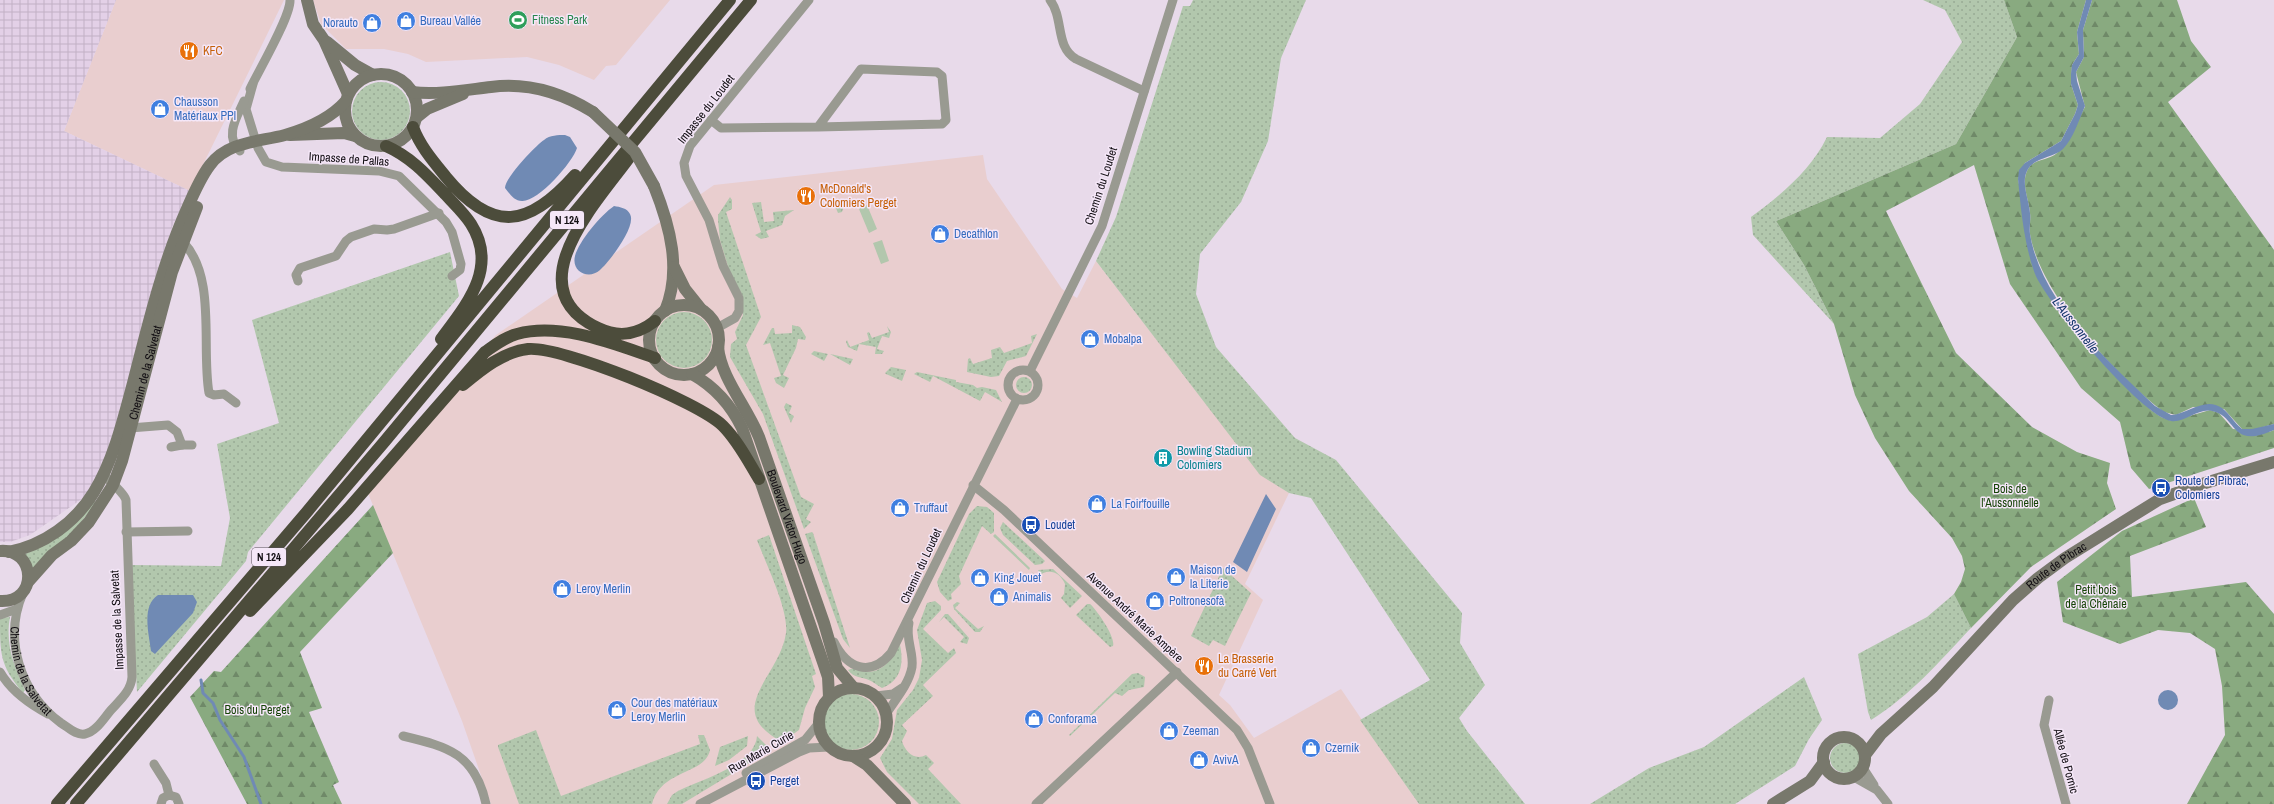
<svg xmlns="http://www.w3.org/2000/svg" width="2274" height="804" viewBox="0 0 2274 804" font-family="'Archivo Narrow',sans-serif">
  <defs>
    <pattern id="industrial-grid" width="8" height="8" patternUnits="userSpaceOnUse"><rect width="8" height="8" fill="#e3d0e7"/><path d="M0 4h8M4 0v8" fill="none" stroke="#c2b1c5"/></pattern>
    <pattern id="grass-dots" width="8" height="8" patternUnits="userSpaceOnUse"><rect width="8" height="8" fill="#b2c7ad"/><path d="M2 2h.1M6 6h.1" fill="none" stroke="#98aa94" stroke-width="1.8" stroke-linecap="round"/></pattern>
    <pattern id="forest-firs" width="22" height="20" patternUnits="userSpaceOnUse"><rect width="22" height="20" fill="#89aa80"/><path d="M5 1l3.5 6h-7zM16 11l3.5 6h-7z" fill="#6f8968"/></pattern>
  </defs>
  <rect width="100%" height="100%" fill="#e8daea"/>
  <path fill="#e9cecf" d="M116,0H284L190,191L64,131Z
    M313,0H670L616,65L606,66L594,80L559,65L527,57L426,62L408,54L384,49H346L321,24Z
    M983,155L987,179L1062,289L1077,298L1096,261L1260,474L1289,493L1245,584L1263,600L1219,695L1230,705L1254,738L1341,689L1419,804H491L462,721L365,486L496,335L714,185Z"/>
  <path fill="url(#industrial-grid)" d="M0,0H116L64,131L190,191L172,227L115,438L89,494L30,535L10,542H0Z"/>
  <path fill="url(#grass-dots)" d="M1193,0H1306L1281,58L1268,141L1241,202L1200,254L1196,294L1216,347L1295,438L1336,460L1462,613L1460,643L1485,685L1459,718L1467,731L1525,804H1419L1360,720L1430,680L1311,498L1289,493L1260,475L1096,261L1116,217L1183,6H1190Z
    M1923,0H2004L2017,37L1956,144L1776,221L1804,265L1834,324L1753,235L1751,217C1781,195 1811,170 1827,137L1880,138L1920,104L1962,42L1945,10Z
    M352 111a29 29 0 1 1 58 0a29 29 0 1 1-58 0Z
    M730,197L732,200V209L726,212L761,317L746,345L801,497L814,504L806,519L811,522L804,529L763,414L730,357L731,344L737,339L735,332L743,315V297L729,270L720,240L718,220V215Z
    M761,202L764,222L774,221L773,212L794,210L785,216L782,225L766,231L769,237L761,239L755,235L761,232L752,203Z
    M845,202L842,212L838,213L835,206Z
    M450,252L459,296L248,552L246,561L137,692L130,565L221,566L230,518L217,444L279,423L252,320Z
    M656 340a28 28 0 1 1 56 0a28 28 0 1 1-56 0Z
    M792,325L800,327L806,337L805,340L798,339L796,348L783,375L789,378L784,388L776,383L774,378L781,376L770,343L763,345L772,328H774L775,334L792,333Z
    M887,326L891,332L889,338L882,336L877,349L884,351L882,354H875L876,347L859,344L857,351L848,347L846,342L847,340L850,347L869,340L867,333L869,332L872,338L889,332Z
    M1037,334L1026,356L1007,361L999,376L991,377L967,372L968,359L970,358L973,364L992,358L991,350L1000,347L1004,353L1032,343L1031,336Z
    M814,351L828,354L824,361L811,354Z
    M830,354L853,359L850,365Z
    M891,367L906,370L902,381L886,374L885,373Z
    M917,372L956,380V382L973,385L977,388L982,387L996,390L1002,402L985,392L980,401L933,376L930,382L914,374Z
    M1016 385a8 8 0 1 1 16 0a8 8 0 1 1-16 0Z
    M786,403L792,406L789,413L794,416L791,423L784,407Z
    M93,501L96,503L75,530L32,569L23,555L48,543Z
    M977,506L987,507L994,513V532L991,534L982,526L959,576L961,584L951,594L952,599L948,601L940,592L937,582L969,514Z
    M1003,522L1045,561L1042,564L1035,565L1003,535L1000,528Z
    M812,532L813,533L850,648L843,639L805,534Z
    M995,534L1030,568L1029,570L993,536Z
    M769,535L816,674L812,676L815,687L805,708L799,730L782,742C721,709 780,677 786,633C789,610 766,564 757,540Z
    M1223,568L1251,593L1225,646L1213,640L1209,646L1191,636Z
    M1053,569L1082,596L1070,608L1061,598L1064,594L1065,584C1059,571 1048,568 1037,577L1031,571L1037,576L1040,573L1038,570Z
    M1954,594L1971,628C1939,662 1911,695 1871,720L1868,712L1858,654L1927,617Z
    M935,601L941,606V610L923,629L948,653L954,648L956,653L923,685L933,696L902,725L907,731L902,741C905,752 915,761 926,755L934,763L928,769L961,804H919L887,772L880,758L892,739L897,710L913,690L919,678L922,660L917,630L927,603Z
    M957,602L960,603L955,608L978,629L984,626L980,632H975L954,609L953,605Z
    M1087,604H1090C1096,609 1116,637 1113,646L1110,647L1076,615Z
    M945,614H948L969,638L967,644L960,642L964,637L944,617L939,622Z
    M10,617C5,644 14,666 25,690L23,693C0,665 0,655 0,618Z
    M900,645C904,664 901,681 882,688C878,686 875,683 871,681C862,676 854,679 848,670C854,667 858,670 864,671C882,675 892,658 900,645Z
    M1138,673L1145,677L1144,687L1129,690L1122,696L1115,693L1070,736L1069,735L1132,674Z
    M1804,677L1822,720L1809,739L1795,766L1735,804H1590L1649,768L1704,747Z
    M823 722a28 28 0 1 1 56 0a28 28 0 1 1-56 0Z
    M536,730L561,796L700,744L698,735H704L710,750C705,775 661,769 652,804H519L498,747V745Z
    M748,736L747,746L729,760L715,766L720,747Z
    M757,736L771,750L682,804H667L672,795L678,791C702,779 755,765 757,736Z
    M1830 758a15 15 0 1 1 30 0a15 15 0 1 1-30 0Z"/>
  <path fill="url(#forest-firs)" d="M2004,0H2086L2077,32L2079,54L2072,65L2071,84L2078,105L2075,114L2061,141L2025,163L2018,179L2036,275L2060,314L2113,374L2151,410L2161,417L2172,421L2210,410L2219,413L2233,429L2269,432L2274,430V448L2149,489L2131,468L2120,422L2081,388L2010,284L1974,165L1886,211L1956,353L2032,427L2077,452L2110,463L2107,483L2116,509L2031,567L1971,628L1954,594L1961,582L1965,569L1962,556L1952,538L1909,491L1875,438L1855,395L1834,324L1804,265L1776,221L1956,144L2017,37Z
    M2092,0H2177L2191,41L2211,67L2168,102L2274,250V424L2252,430L2242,429L2224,409L2193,407L2176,415L2164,412C2117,377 2040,294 2030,234C2029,227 2031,220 2030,213C2029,200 2021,184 2027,171C2032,158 2049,161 2057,153C2065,147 2079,117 2085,107L2076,72L2084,57L2083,30Z
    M2194,498L2206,527L2130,556L2132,597L2246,582L2274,614V804H2187L2225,735L2222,686L2215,649L2190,633L2158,630L2120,644L2063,622L2057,582L2122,531Z
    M373,505L393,553L300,652L322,708L309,712L339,782L333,785L342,804H247L190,697L214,671L221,672Z"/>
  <path fill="#b2c7ad" d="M867,205L877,229L869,233L859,209Z
    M882,240L889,261L881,264L873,243Z"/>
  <path fill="#708ab4" d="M2086,0H2092L2083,30L2084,57L2076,72L2077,81L2085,106C2079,120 2073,139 2063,149C2053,158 2032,158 2027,171C2021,183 2029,200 2030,213C2031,220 2029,227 2030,234C2041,302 2108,361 2155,406L2171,415C2188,414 2205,396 2222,408C2230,414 2234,423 2242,429H2252L2274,424V430C2229,450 2238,416 2212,411C2198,408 2185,423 2171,421C2141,416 2047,303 2035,274C2024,244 2021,210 2018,179L2019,170L2025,163L2061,141L2075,114L2078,105L2071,84V74L2072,65L2079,54L2077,32Z
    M565,135L570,137L577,148C573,162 538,202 522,201C514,201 510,194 505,188C505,178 535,146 544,140C550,135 558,135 565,135Z
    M614,206C620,207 627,208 630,214C637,226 609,262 600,270C589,280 571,272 575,256C579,241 601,215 614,206Z
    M1266,494L1276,509L1247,572L1233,562Z
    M158,595H193L197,602L193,613L155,654L151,651C149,634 141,606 158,595Z
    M2158 700a10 10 0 1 1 20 0a10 10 0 1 1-20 0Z"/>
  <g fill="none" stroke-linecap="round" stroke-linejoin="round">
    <path stroke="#708ab4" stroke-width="3" d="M201,680L203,693L213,703L220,720L244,757L261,804"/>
    <g stroke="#999a91" stroke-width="9">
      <path d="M1050,0C1064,18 1055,47 1076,59L1144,91"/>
      <path d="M253,84L246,109L258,148L266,162L282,167L379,171L399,176L446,222L452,232L461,264L460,270L452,276"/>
      <path d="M250,89C258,72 291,16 290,0"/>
      <path d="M711,120L721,128L818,127L861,69L937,72L942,76L946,120L942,124L818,127"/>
      <path d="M240,151C224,136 237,117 244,101"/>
      <path d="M183,242C217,277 201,347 209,393L214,395L224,394L236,403"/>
      <path d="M298,281L296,275L300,268L336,256L346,241L351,237L374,229L387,230L394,229L439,213"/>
      <path d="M717,328L735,318L739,311V298L723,266L709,220L686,176L684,163L690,146L809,0"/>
      <circle cx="1023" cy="385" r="15"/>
      <path d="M1030,371L1102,226L1173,0"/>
      <path d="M130,428L168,425L177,432L182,445L171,447"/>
      <path d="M182,445H192"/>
      <path d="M973,485L1004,510L1237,730L1248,748L1270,804"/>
      <path d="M126,532L188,531"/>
      <path id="s1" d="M23,593C3,639 20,693 61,723C68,727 76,736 85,734C96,732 104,718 111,710C120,700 131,691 132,677L126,500C124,493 110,481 103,475"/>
      <path d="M0,615L17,609"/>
      <path d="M834,642C847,668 870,678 891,653L1017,399"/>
      <path d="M0,672C11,691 29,704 48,714"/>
      <path d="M876,696L893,694L902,688"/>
      <path d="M2049,700L2044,725L2066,804"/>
      <path d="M886,714C895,700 909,684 912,667C914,652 905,639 909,623"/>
      <path d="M403,736C449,747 475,754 486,804"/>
      <path d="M154,764L166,783L169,795"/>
      <path d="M1863,768L1874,785"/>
      <path d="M746,773L805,740L818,724"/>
      <path d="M1854,777L1877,790L1888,804"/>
      <path d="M161,804L163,798L169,795L176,797L179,804"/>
      <path d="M700,804L799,752L809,748L829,747"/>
      <path d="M1036,804L1177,672"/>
    </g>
    <g stroke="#78786c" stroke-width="12">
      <path d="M307,0L313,24L324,40L348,94"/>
      <path d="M327,42L355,65L373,75"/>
      <circle cx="381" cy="110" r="36"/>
      <path d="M412,92C438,95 465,90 491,87C528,82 562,93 593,112"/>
      <path d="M417,117L427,109L463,94"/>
      <path d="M290,135L344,133L355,136"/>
      <path d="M654,186C670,226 682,270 665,311"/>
      <path d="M674,267L685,289L701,309"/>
      <circle cx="684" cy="340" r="35"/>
      <path id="s2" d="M718,347C721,378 747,407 759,437L824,623L837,668L853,687"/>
      <path d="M692,374C715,387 731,405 742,428L824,665L828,677L829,697"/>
      <path d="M0,551C36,548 39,603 0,601"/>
      <path d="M9,552C44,545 75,523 94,492C114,459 123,420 133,383C148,325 162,265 186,211C193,195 200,178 210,165C228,141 259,142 285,135C306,129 331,118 346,101"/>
      <path id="s3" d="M28,582L52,555L71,541L89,522L113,485L122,461L172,272L197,207"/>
      <circle cx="853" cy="722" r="34"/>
      <circle cx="1844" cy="758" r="21"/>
      <path id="s4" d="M1865,755L1881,734L1933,687L2013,600L2038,578L2065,558L2160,499L2202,484L2274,462"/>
      <path d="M853,756L867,765L905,804"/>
      <path d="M1773,804L1810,781L1824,762"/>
    </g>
    <path stroke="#4c4c3b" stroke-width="12" d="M413,127C420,146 433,161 446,177C493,234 529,227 575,175
      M386,146C411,157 427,175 445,194C454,204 464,213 471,224C499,268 466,305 441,339
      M629,158C596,203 515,288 598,328C619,338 637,335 655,321
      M463,385C482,369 503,352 528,349C562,346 699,402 723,426C738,441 748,461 759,479
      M250,611L348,509L485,352C495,345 505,337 517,334C561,322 614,344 655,358
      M57,804L306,513L730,0
      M76,804L385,441L751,0"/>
    <path stroke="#78786c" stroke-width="12" d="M593,112L635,152L654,186"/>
  </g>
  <defs>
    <symbol id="stadium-disc" viewBox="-11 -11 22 22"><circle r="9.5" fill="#2e9e5b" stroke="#f5e7f8"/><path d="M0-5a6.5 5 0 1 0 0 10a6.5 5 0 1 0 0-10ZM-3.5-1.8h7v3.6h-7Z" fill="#fff"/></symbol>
    <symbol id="shop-disc" viewBox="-11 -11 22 22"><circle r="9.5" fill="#3f7fe0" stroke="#f5e7f8"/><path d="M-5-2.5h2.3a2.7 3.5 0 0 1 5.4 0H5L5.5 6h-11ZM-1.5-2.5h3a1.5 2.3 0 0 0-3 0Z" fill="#fff"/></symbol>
    <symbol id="restaurant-disc" viewBox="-11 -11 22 22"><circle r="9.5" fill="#e8710a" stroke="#f5e7f8"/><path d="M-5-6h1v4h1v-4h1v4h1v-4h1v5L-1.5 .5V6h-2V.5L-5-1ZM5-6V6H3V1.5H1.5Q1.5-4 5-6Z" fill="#fff"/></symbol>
    <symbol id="building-disc" viewBox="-11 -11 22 22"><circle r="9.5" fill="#0f9aa8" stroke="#f5e7f8"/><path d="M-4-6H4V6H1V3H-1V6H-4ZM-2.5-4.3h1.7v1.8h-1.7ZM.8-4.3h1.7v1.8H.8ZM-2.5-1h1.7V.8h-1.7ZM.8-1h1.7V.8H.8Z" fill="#fff"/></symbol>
    <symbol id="bus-disc" viewBox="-11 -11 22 22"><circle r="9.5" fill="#1a4fb4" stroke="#f5e7f8"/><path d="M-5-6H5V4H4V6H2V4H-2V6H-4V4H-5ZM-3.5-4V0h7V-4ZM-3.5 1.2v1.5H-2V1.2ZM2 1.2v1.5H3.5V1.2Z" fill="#fff"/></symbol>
  </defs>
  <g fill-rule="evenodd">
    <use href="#stadium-disc" x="507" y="9" width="22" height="22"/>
    <use href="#shop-disc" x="395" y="10" width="22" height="22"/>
    <use href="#shop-disc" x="361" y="12" width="22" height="22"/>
    <use href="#restaurant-disc" x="178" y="40" width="22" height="22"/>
    <use href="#shop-disc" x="149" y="98" width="22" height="22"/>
    <use href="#restaurant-disc" x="795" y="185" width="22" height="22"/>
    <use href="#shop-disc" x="929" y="223" width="22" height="22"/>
    <use href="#shop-disc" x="1079" y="328" width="22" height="22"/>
    <use href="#building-disc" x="1152" y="447" width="22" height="22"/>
    <use href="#bus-disc" x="2150" y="477" width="22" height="22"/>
    <use href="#shop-disc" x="1086" y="493" width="22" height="22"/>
    <use href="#shop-disc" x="889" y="497" width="22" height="22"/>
    <use href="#bus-disc" x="1020" y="514" width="22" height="22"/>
    <use href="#shop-disc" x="1165" y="566" width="22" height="22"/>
    <use href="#shop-disc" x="969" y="567" width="22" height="22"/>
    <use href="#shop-disc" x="551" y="578" width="22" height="22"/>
    <use href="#shop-disc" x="988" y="586" width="22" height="22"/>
    <use href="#shop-disc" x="1144" y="590" width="22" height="22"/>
    <use href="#restaurant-disc" x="1193" y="655" width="22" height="22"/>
    <use href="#shop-disc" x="606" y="699" width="22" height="22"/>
    <use href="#shop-disc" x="1023" y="708" width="22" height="22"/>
    <use href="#shop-disc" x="1158" y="720" width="22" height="22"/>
    <use href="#shop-disc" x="1300" y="737" width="22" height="22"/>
    <use href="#shop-disc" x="1188" y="749" width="22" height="22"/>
    <use href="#bus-disc" x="745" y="770" width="22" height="22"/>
  </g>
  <g text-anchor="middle" stroke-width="3" stroke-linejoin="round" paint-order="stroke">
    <g fill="#f5e7f8" stroke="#564f58" stroke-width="1">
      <rect x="550" y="211" width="34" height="18" rx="3"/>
      <rect x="252" y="548" width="34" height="18" rx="3"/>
    </g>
    <g font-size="11" font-weight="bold" fill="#120e13">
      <text x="567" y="224">N 124</text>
      <text x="269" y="561">N 124</text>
    </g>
    <g font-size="12" fill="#27864d" stroke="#f5e7f8" text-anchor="start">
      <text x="532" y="24">Fitness Park</text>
    </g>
    <g font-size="12" fill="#366cbe" stroke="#f5e7f8" text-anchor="start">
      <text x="420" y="25">Bureau Vallée</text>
      <text x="358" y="27" text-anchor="end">Norauto</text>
      <text x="174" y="106">Chausson<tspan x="174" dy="14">Matériaux PPI</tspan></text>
      <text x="954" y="238">Decathlon</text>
      <text x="1104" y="343">Mobalpa</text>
      <text x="1111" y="508">La Foir'fouille</text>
      <text x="914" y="512">Truffaut</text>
      <text x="1190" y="574">Maison de<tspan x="1190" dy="14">la Literie</tspan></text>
      <text x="994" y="582">King Jouet</text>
      <text x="576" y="593">Leroy Merlin</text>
      <text x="1013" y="601">Animalis</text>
      <text x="1169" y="605">Poltronesofà</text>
      <text x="631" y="707">Cour des matériaux<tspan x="631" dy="14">Leroy Merlin</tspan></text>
      <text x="1048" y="723">Conforama</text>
      <text x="1183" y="735">Zeeman</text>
      <text x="1325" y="752">Czernik</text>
      <text x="1213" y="764">AvivA</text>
    </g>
    <g font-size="12" fill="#c56008" stroke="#f5e7f8" text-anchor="start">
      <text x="203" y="55">KFC</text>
      <text x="820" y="193">McDonald's<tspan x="820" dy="14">Colomiers Perget</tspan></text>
      <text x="1218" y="663">La Brasserie<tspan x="1218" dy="14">du Carré Vert</tspan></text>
    </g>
    <g font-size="12" fill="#120e13" stroke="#f5e7f8">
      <text transform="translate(706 109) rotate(-52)" y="4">Impasse du Loudet</text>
      <text transform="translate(349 159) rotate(4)" y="4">Impasse de Pallas</text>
      <text transform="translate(1101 186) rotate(-72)" y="4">Chemin du Loudet</text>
      <text dy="4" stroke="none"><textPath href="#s3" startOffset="247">Chemin de la Salvetat</textPath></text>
      <text dy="4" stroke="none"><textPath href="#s2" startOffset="184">Boulevard Victor Hugo</textPath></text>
      <text transform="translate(921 566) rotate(-65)" y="4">Chemin du Loudet</text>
      <text dy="4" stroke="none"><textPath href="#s4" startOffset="270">Route de Pibrac</textPath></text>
      <text transform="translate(1135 617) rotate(43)" y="4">Avenue André Marie Ampère</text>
      <text transform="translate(117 620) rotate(-93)" y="4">Impasse de la Salvetat</text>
      <text dy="4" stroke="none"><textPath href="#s1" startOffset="83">Chemin de la Salvetat</textPath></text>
      <text transform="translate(761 752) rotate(-30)" y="4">Rue Marie Curie</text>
      <text transform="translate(2066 761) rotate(75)" y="4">Allée de Pornic</text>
    </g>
    <g font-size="12" fill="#0d838f" stroke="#f5e7f8" text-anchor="start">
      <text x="1177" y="455">Bowling Stadium<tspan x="1177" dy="14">Colomiers</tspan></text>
    </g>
    <g font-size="12" fill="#164399" stroke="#f5e7f8" text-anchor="start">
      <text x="2175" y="485">Route de Pibrac,<tspan x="2175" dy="14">Colomiers</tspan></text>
      <text x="1045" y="529">Loudet</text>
      <text x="770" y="785">Perget</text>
    </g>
    <g font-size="12" fill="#154306" stroke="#f5e7f8">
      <text x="2010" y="493">Bois de<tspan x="2010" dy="14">l'Aussonnelle</tspan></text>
      <text x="2096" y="594">Petit bois<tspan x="2096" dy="14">de la Chênaie</tspan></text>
      <text x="257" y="714">Bois du Perget</text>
    </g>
    <g font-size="13" font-style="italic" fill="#14366b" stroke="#f5e7f8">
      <text transform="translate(2076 325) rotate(52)" y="5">L'Aussonnelle</text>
    </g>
  </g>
</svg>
